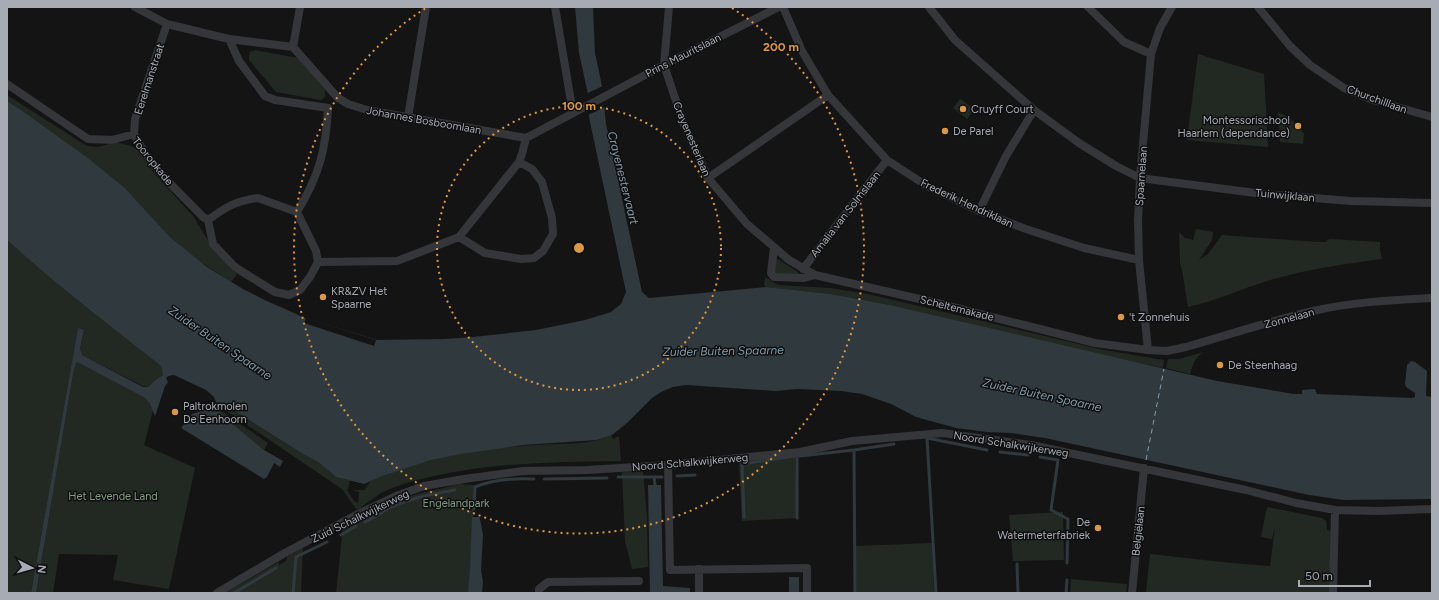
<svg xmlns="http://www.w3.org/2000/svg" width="1439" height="600" viewBox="0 0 1439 600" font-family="Figtree,sans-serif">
  <rect width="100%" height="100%" fill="#141415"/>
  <path fill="#222922" d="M255,50L298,58L325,90V97L321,100L276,92L249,60V56L250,52Z
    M1198,54L1264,74L1268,147L1187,140Z
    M7,95L87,146L98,147L115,142L131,146L139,151L154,173L193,216L214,250L237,274L231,282L192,256L170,237L125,188L88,158L24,112L7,101Z
    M960,99L974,109L967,119L953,108Z
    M1278,112L1290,118L1304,134L1303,144L1280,142Z
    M1196,229L1213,232L1212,240L1199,260L1208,254L1222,235L1317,242L1319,241V242H1326L1329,239L1380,242V250L1382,259C1344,264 1303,270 1267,281C1241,289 1216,301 1188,307L1182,270L1180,263L1179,232L1185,238L1193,240Z
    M7,240C56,285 109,325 161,366L163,375L154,381L148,387L143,386L82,355L80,348L84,330L78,329L31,593H7Z
    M776,258L798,272V274L796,275L774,273Z
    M765,277L778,285L831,288L872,295L1104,350L1164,360L1163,368L1034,340L890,305L831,294L766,287L764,285Z
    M1204,352C1195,357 1193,364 1190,374L1166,368L1168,359H1179Z
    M77,362L145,398L150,404L153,410L144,445L195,468L169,589L113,580L118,555L59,554L53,593H36L74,369Z
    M222,408L231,409L303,454L318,462L336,477L350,480L348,489L347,490L354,501L358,503L359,492L352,490H364C367,487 369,482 372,480C378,476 388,474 395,471C440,455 488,448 536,445C560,443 589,446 611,435L613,439L619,436L621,461C560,462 499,462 439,475C419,479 399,484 381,493C373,498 366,504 359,509H356L342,489Z
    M220,410L268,443L264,450L222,415Z
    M795,453L797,518L742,521L739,463Z
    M643,471L647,517L648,567L632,569L625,541L622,472Z
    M459,484L474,485L471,571L469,593H336L343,527C361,518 379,507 399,500C419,492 439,490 459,484Z
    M1267,507L1322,518L1326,521L1327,530L1338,532L1335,593H1146L1150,554L1231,563L1270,566L1275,527L1272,539L1261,537Z
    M1063,512L1064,560L1013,561L1009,515Z
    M932,543L934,593H855L854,571L856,546Z
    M303,548L301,593H225L279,562V565L286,561L287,557Z
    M1071,579L1127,584L1126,593H1070Z"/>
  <path fill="#30393e" d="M575,7H593L595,53L602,86L606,124L642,292L649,298L766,287L831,294L890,305L1217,381L1294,394H1302V390L1315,389L1317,394L1413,398L1415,397V393L1406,387L1405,384L1407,365L1411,361L1415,362L1427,371L1426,396L1432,397V499L1344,500L1309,495L1045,438L1011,433L987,432L956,428L916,417L891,404L862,394L841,391L797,389L775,391L686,385L673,387L661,392L652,398L627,423L612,435L597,440L523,445L461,454L431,460L382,476L364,484L336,477L318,462L303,454L236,412L231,409L222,408L220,410L222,415L264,450L283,461L280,467L274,463L267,477L264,479L181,428L192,414L214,407L217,405L214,397L206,390L174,375L168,376L166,378L168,382L165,386L155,416L150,404L145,398L77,362L74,369L36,593H31L78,328L84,330L80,348L82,355L143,387H148L154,381L163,375L161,366C109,325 56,285 7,240V101L24,112L88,158L125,188L170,237L207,267L243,289L267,301L305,318L361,335L377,340L444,339L473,337L536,330L585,320L611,312L621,304L626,292L589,117L588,94L579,53Z
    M648,485H661L663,586L690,588V593H650Z
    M472,517H479L480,519L483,535L481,570L483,582L482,593H468L470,569Z
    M789,577H799V593H789Z"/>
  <path fill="#141415" d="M603,86L605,107L588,115L586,94Z
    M306,318L376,340L374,346L304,323Z"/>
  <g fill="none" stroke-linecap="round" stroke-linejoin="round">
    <path stroke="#30393e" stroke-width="3" d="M1000,452L1028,455
      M797,456V518
      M800,456L854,450
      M1040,457L1058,460L1051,510L1068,519L1067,563
      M677,476L695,475
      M618,477H654
      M544,479L607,478
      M655,485L654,477H662
      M474,509L475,487C494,479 513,478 534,479
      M744,517L742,464L795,456
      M365,522C373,518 381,513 389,508C410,498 433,494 455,490
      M341,535L356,526
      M1017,564L1018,593
      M234,593L276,568
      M293,593L296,557L327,542
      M855,593L854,450L894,444
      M936,593L927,438L987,450
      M1066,593L1067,580"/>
    <path stroke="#829cab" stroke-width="1" stroke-dasharray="5 4" stroke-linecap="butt" d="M1146,460L1164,369"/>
    <path stroke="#353639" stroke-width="8" d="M135,7L167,24L229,39L293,47L338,98L348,104L367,110L526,138
      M555,7L573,113
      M669,7L664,65L683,122L708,178L747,224L774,247L771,273L774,277L804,278L815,275
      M783,7L802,51L828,95L887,160L927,186L979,211L1026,229L1084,248L1139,260
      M929,7L955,40L1034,110L1079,143L1116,166L1140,178L1263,194L1351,201L1432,203
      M1088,7L1124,42L1151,54
      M1258,7L1290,46L1310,65L1344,88L1373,100L1432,117
      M229,39L239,61L265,96L275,100L328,108
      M293,47L300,7
      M7,84L88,139L112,140L134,134C149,166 179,192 203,217L208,220
      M408,117L426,7
      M134,134L135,119L167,24
      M526,138L664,65L779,7
      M708,178L828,95
      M258,198L297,212L316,251L318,262L310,277L300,290L289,295L275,292L238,269L233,265L213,244L208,220C226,207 235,201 258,198Z
      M979,211L1006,156L1034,110
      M297,212C319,176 326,150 328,108
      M459,237L485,253L521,259L534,258L543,251L553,234L552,218L542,182L532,169L519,162
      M774,247L789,260L815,275L937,303L1095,343L1148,350L1167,351L1186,347C1228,335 1270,321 1313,311C1352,302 1392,300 1432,298
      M318,262L397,261L459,237L519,162L522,154L526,138
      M803,269L887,160
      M1148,350L1139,260L1138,220L1140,178L1151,54L1160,28L1172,7
      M668,465L670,570L807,568V593
      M699,569V593
      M217,593L283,554L358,514L396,496L424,486L464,479L523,471L587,470L668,465L800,452L852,441L942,433L1031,445L1246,490L1296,503L1335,510L1379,511L1432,509
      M539,593V589L548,582L639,581
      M1132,593L1144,468
      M1333,593L1335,510"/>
  </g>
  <g fill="none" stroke="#db9845" stroke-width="2" stroke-dasharray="2 4">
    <circle cx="579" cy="248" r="142"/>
    <path d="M732 8A285 285 0 1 1 426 8"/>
  </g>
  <g fill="#db9845" stroke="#0f0f10" stroke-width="1.5">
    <circle cx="963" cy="109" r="4"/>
    <circle cx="1298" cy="126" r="4"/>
    <circle cx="945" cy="131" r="4"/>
    <circle cx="323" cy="297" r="4"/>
    <circle cx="1121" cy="317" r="4"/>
    <circle cx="1220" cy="365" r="4"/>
    <circle cx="175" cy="412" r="4"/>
    <circle cx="1098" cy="528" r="4"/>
  </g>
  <g text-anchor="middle" stroke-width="3" stroke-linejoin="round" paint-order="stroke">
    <g font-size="11" fill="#a7acb4" stroke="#0f0f10">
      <text transform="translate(683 55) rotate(-27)" y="4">Prins Mauritslaan</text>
      <text transform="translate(149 79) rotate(-72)" y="4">Eerelmanstraat</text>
      <text transform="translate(1377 99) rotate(20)" y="4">Churchilllaan</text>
      <text transform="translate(424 120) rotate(10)" y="4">Johannes Bosboomlaan</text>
      <text transform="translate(692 139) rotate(67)" y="4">Crayenesterlaan</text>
      <text transform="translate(153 161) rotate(51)" y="4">Tooropkade</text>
      <text transform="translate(1141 176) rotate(-86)" y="4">Spaarnelaan</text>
      <text transform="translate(1285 195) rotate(5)" y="4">Tuinwijklaan</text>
      <text transform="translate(967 203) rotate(25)" y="4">Frederik Hendriklaan</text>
      <text transform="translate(845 214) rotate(-52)" y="4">Amalia van Solmslaan</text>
      <text transform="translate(957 308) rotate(14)" y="4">Scheltemakade</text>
      <text transform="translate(1289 318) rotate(-15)" y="4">Zonnelaan</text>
      <text transform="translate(1011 444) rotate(9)" y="4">Noord Schalkwijkerweg</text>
      <text transform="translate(690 462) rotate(-5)" y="4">Noord Schalkwijkerweg</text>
      <text transform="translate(360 516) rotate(-26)" y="4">Zuid Schalkwijkerweg</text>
      <text transform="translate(1138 531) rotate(-84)" y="4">Belgiëlaan</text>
    </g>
    <g font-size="11" fill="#a7acb4" stroke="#0f0f10" text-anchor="start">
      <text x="971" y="113">Cruyff Court</text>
      <text x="1290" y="124" text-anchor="end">Montessorischool<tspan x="1290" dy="13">Haarlem (dependance)</tspan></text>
      <text x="953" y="135">De Parel</text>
      <text x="331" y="295">KR&amp;ZV Het<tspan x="331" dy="13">Spaarne</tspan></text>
      <text x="1129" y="321">'t Zonnehuis</text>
      <text x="1228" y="369">De Steenhaag</text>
      <text x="183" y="410">Paltrokmolen<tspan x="183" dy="13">De Eenhoorn</tspan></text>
      <text x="1090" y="526" text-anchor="end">De<tspan x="1090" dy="13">Watermeterfabriek</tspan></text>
    </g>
    <g font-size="11" fill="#829c80" stroke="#0f0f10">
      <text x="113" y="500">Het Levende Land</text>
      <text x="456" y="507">Engelandpark</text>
    </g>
    <g font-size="12" font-style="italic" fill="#829cab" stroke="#0f0f10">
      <text transform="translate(623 178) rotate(76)" y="4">Crayenestervaart</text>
      <text transform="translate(220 343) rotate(34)" y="4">Zuider Buiten Spaarne</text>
      <text transform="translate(723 351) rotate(-1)" y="4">Zuider Buiten Spaarne</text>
      <text transform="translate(1042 395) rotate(12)" y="4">Zuider Buiten Spaarne</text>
    </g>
  </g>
  <circle cx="579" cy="248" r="6" fill="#db9845" stroke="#0f0f10" stroke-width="2"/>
  <g font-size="12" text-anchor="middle" font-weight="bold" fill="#db9845" stroke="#0f0f10" stroke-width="3" stroke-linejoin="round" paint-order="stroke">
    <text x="781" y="51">200 m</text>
    <text x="579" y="110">100 m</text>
  </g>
  <rect width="1439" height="600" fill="none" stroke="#a7acb4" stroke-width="16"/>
  <g transform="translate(32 568) rotate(96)" stroke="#0f0f10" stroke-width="3" paint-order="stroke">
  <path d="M0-3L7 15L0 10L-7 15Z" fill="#a7acb4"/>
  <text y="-6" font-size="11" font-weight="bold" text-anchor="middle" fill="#a7acb4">N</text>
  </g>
  <path d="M1299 580v6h71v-6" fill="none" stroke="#a7acb4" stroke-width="2"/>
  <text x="1305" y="580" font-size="12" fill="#a7acb4" stroke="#0f0f10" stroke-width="3" paint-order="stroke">50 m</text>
</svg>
